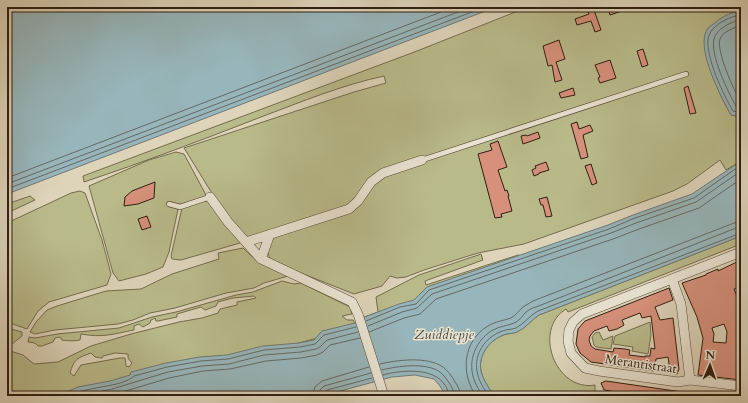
<svg xmlns="http://www.w3.org/2000/svg" width="748" height="403" viewBox="0 0 748 403" font-family="Cardo,serif">
  <rect width="100%" height="100%" fill="#ddd4ba"/>
  <filter id="stains"><feTurbulence type="fractalNoise" baseFrequency=".005" numOctaves="4"/><feColorMatrix values="0 0 0 0 .2 0 0 0 0 .09 0 0 0 0 .02 0 0 0 .5 -.17"/></filter>
  <radialGradient id="worn" r=".72"><stop offset=".6" stop-color="#630" stop-opacity="0"/><stop offset="1" stop-color="#630" stop-opacity=".3"/></radialGradient>
  <path fill="#b9ba8a" stroke="#746c4d" fill-rule="evenodd" d="M528,7H741V11L734,12L706,55C712,76 720,96 731,115L741,117V161L726,170L720,160L687,184L673,191L524,244L478,253L424,270L406,277L397,278L390,276L382,286L354,294L273,262C264,252 269,247 274,236L340,215L366,193L388,169L349,206L247,239L223,211L184,148L354,92L386,83L384,76C342,85 301,102 261,117C202,140 144,162 84,182L83,176L417,51Z
    M176,152L184,154L206,195L205,197L177,205L171,202L168,205L178,209L169,252L163,267L146,274L119,281L113,273L89,186L149,160Z
    M80,191L85,193L102,240L111,274L107,285L49,302L38,311L27,329L7,322V223L71,193Z
    M30,196L35,200L7,213V204Z
    M203,201H209L241,241L240,243L181,260L172,259L171,256L182,208Z
    M741,236V244L568,312L566,309C532,330 556,392 595,385V396H494C489,388 483,380 481,371C478,356 488,342 501,336C506,333 512,334 517,332C526,328 531,320 539,315Z
    M243,248L258,262L288,276L264,283L254,288L226,293L175,308L150,313L133,320L118,324L55,330L35,334L30,332L36,322L47,310L57,306L106,291L141,289L172,274L219,259L218,253Z
    M481,254L483,260L425,281L426,285L518,255L522,256L359,326L320,336L314,339L256,354L60,396H7V350L23,355L34,364L58,362L91,346L131,334L179,322L202,318L218,313L220,309L237,305V302L256,298L254,296L233,298L218,302L216,306L205,310L201,307L177,314V317L158,321H156L155,318L151,320L150,323L143,327L139,324L134,326V330C113,334 103,338 81,334L80,340C77,341 65,341 62,340L60,337L55,338L53,342L42,346H38L35,343L28,342L29,337L35,338L57,334L119,328L152,317L176,312L236,295L253,292L282,281L294,284L301,283L350,307L352,314L342,316L347,320H353L355,323L362,318L378,312L376,297L419,275ZM91,353L95,357L102,358L103,356L115,353L128,354V358L132,363L129,367L126,366L125,358H120L81,365L74,376L70,373C74,359 77,358 91,353Z
    M650,322L651,335L648,354L632,351L633,347L613,344L615,336Z
    M7,328L22,332V336L12,344L7,343Z
    M599,332L603,340L613,336L611,349L596,347L594,345L592,337L595,333Z"/>
  <path fill="#97b5ba" stroke="#6e7976" d="M7,7H496L7,194Z
    M741,11V117L731,115C721,97 694,46 708,28C710,26 714,24 716,22C723,16 732,12 741,11Z
    M741,161V236L539,315C531,320 526,328 517,332C512,334 506,333 501,336C488,342 478,356 481,371C483,380 489,388 494,396H446L440,386L434,379L415,375L392,377L322,396H57L78,387L110,381L130,375L131,372L166,363L200,357L227,355L263,346L299,343L314,340L322,331L355,323L362,318L399,304L414,300L427,287L608,225L633,215L692,194Z"/>
  <g fill="none" stroke-linecap="round" stroke-linejoin="round">
    <path stroke="#646a65" stroke-width="1" d="M741,15C729,16 710,26 708,39C706,58 723,94 733,111L741,113
      M741,20C732,21 716,29 714,39C710,55 728,92 736,106L741,108
      M741,26C735,27 722,32 720,39C716,51 734,91 741,102
      M7,178L454,7
      M7,184L471,7
      M7,189L485,7
      M366,321L400,307L416,304L429,290L609,229L635,218L694,198L741,165
      M368,326L402,312L417,308L432,294L611,233L636,223L696,202L741,171
      M369,332L404,318L420,314L436,299L613,239L639,229L699,208L741,179
      M380,364C397,360 427,356 443,367C448,371 452,376 455,382C458,386 460,390 460,396
      M382,370C397,366 426,362 440,372C444,375 447,380 450,384C452,388 454,391 454,396
      M383,375C404,369 445,366 449,396
      M68,396C86,386 121,388 134,376L167,367L201,361L228,359L264,350L300,347L315,344L324,335L356,327
      M80,396L112,389L168,372L202,366L229,364L264,355L301,352L316,349L320,347L327,340L358,332
      M109,396L169,378L203,371L230,369L266,361L301,358L317,355L323,352L330,345L360,338
      M312,396L315,387L322,381L369,367
      M318,396L320,390L324,386L371,373
      M323,396L324,392L327,390L372,378
      M476,396C460,373 463,341 488,326C496,321 503,321 511,318C516,315 519,311 523,307C526,305 530,303 533,301L734,223L741,221
      M483,396C478,389 473,380 472,371C470,354 479,338 493,330C500,326 507,326 514,323C519,321 522,317 525,313C528,310 532,308 536,307L736,228L741,227
      M489,396C484,389 478,380 477,371C474,354 485,338 500,332C505,329 511,330 516,328C524,324 529,316 538,311L741,233"/>
  </g>
  <path fill="#d6907b" stroke="#301e10" fill-rule="evenodd" d="M612,7H631V8L610,15L608,8Z
    M594,10L601,30L595,32L591,21L577,25L575,19L589,14L588,12Z
    M559,40L565,59L556,62L562,80L555,82L552,65L548,66L543,46Z
    M643,49L648,65L642,67L637,51Z
    M610,60L616,78L600,83L598,78L600,77L595,65Z
    M688,86L696,113L690,114L684,88Z
    M573,88L575,95L561,98L559,93Z
    M577,122L579,129L590,125L593,131L583,135L588,157L581,159L571,124Z
    M538,132L540,138L523,144L521,136L526,135L527,136Z
    M498,141L507,167L498,170L505,191L507,190L509,196H508L512,211L501,214L502,217L495,218L478,154L492,150L490,144Z
    M546,162L549,170L539,173V174L534,176L532,170L536,168L535,166Z
    M591,164L597,183L592,185L585,166Z
    M155,182L154,198L138,204L124,206L125,197L132,191Z
    M547,197L552,216L546,217L543,205H541L539,199Z
    M147,216L151,227L142,230L138,219Z
    M741,260V274L738,275L741,286L734,289L741,307V380L698,375L703,338L697,317L682,283L706,275V274L718,269V271ZM724,324L727,332L726,343L713,342L714,334L712,328Z
    M669,288L673,300L655,307L660,320L673,318L679,369L677,374L670,371L668,357L656,359L654,371L591,362L580,353L576,344L578,329L585,321ZM640,313L642,318L651,316L655,349L651,348L650,356H645V357L629,355L630,350L625,349L614,348L613,352L595,349L591,346L589,340L590,336L594,331L607,326L609,331L617,329L624,325L622,320Z
    M606,381L682,392V396H630V394L604,390L601,383Z"/>
  <g fill="none" stroke-linecap="round" stroke-linejoin="round">
    <defs>
      <path id="service" d="M422,160L686,74
        M169,204L180,207L210,197"/>
      <path id="minor" d="M210,197L228,222L261,259L352,302L358,314L384,396
        M246,242L349,209L358,201L371,182L383,173L422,160
        M741,252L582,314L573,322L569,330L568,341L571,353L585,368L599,371L678,382L690,380L741,386
        M261,259L270,234
        M672,279L681,304L690,380"/>
    </defs>
    <use href="#service" stroke="#5b4c3a" stroke-width="6"/>
    <use href="#minor" stroke="#5b4c3a" stroke-width="10"/>
    <use href="#service" stroke="#e9e3d2" stroke-width="4.5"/>
    <use href="#minor" stroke="#e9e3d2" stroke-width="9"/>
  </g>
  <g text-anchor="middle" stroke-width="3" stroke-linejoin="round" paint-order="stroke">
    <g font-size="13" fill="#301e10" stroke="#e9e3d2">
      <text transform="translate(641 363) rotate(8)" y="5">Merantistraat</text>
    </g>
    <g font-size="14" font-style="italic" fill="#4f4b43" stroke="#e9e3d2">
      <text x="444" y="339">Zuiddiepje</text>
    </g>
  </g>
  <rect width="748" height="403" fill="none" stroke="#ddd4ba" stroke-width="24"/>
  <rect x="8" y="8" width="732" height="387" fill="none" stroke="#301e10" stroke-width="2"/>
  <rect x="12" y="12" width="724" height="379" fill="none" stroke="#301e10"/>
  <g transform="translate(710 365) rotate(2)" stroke="#e9e3d2" stroke-width="3" paint-order="stroke">
  <path d="M0-3L7 15L0 10L-7 15Z" fill="#301e10"/>
  <text y="-6" font-size="11" font-weight="bold" text-anchor="middle" fill="#301e10">N</text>
  </g>
  <rect width="100%" height="100%" filter="url(#stains)"/>
  <rect width="100%" height="100%" fill="url(#worn)"/>
</svg>
